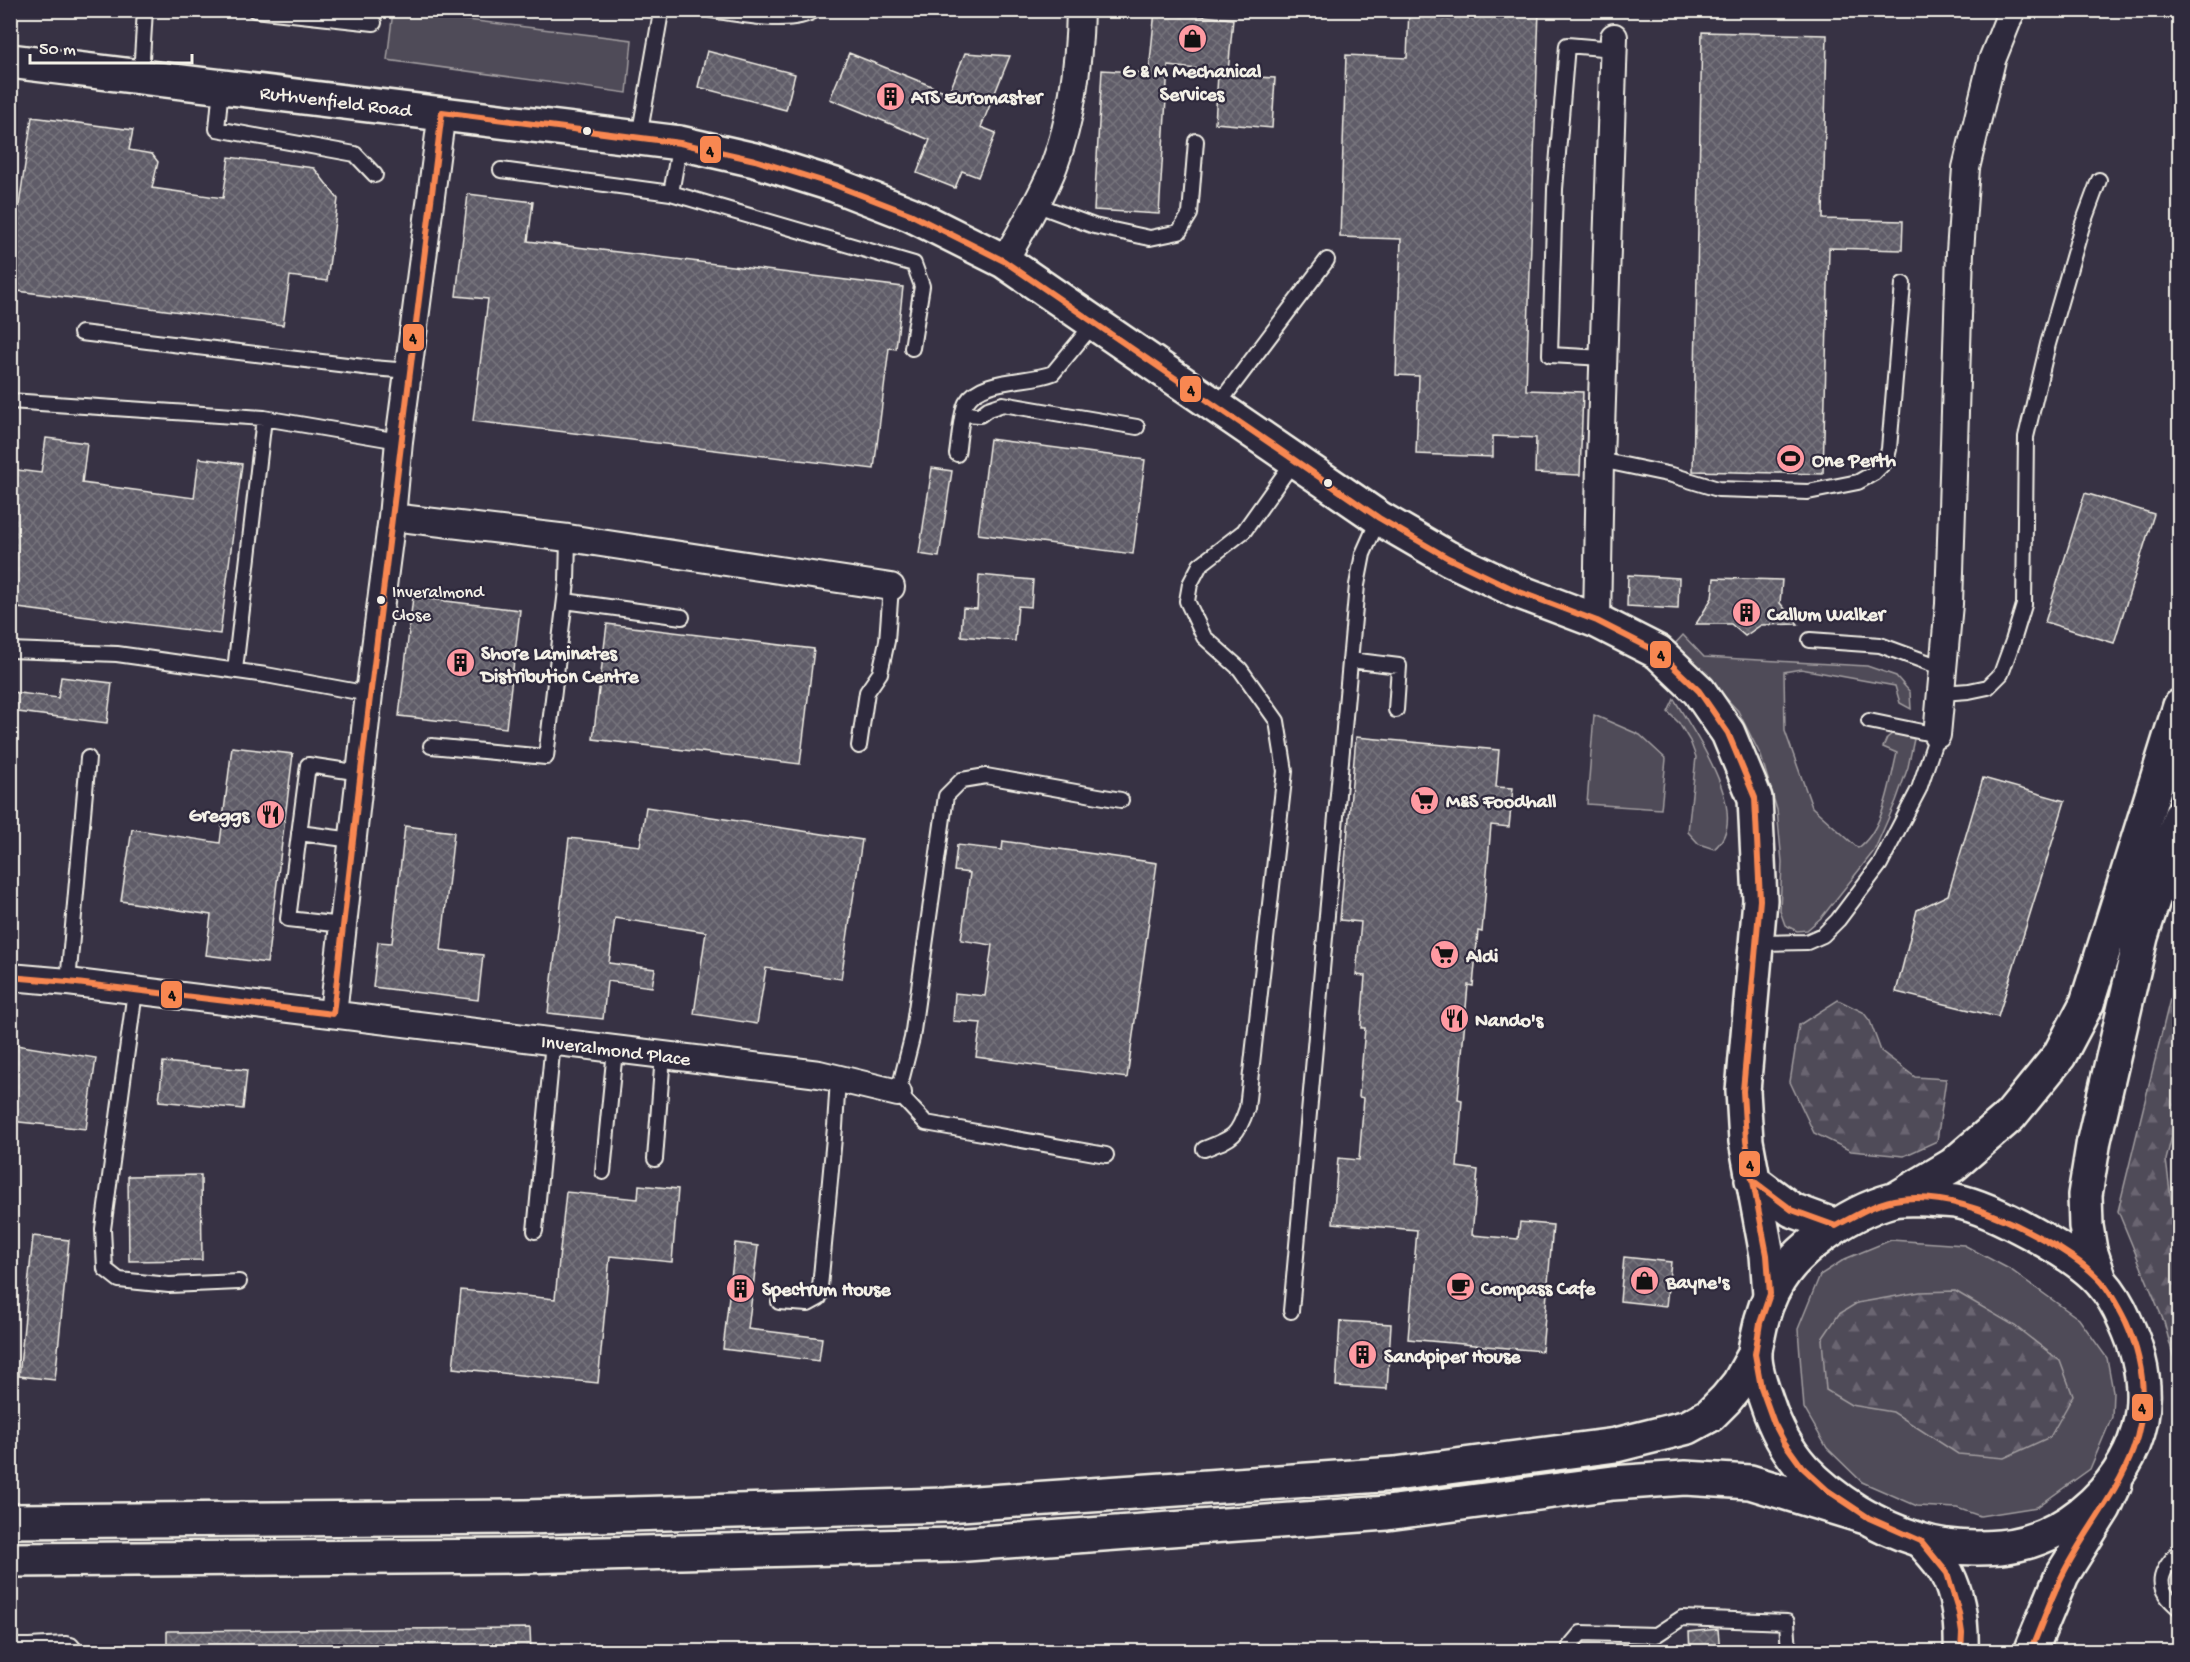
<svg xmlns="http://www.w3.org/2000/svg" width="2190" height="1662" viewBox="0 0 2190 1662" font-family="'Gochi Hand',sans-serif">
  <defs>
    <pattern id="forest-firs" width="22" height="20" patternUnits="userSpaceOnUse" patternTransform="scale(1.5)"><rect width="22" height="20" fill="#504b59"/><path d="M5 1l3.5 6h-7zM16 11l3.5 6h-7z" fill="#6a6571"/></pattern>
    <pattern id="building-cross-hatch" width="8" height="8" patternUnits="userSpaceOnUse" patternTransform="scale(1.5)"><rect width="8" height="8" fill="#5f5c67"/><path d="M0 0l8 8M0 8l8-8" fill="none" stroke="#77747d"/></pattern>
  </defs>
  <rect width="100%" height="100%" fill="#373244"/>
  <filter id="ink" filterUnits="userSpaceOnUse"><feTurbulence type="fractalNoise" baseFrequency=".0167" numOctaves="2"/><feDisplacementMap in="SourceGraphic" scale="12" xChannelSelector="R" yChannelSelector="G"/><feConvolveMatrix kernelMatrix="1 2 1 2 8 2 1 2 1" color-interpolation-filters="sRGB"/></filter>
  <g filter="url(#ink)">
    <path fill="#504b59" stroke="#a29ea0" stroke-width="1.5" d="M393,11L632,40L627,93L387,60Z
      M1683,635L1704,657L1867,666L1896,676L1910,692L1911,709L1900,703L1895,686L1801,669L1784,672L1785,731L1812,807L1858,848C1884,830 1890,781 1897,753L1883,747L1887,738L1893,733L1914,739L1908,767L1896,801L1874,851L1822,917L1807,930L1797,931L1785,925L1780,911L1782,862L1777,810L1761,756L1738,711L1701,671L1673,646Z
      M1674,699C1694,733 1754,816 1714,849L1699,844L1688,832L1696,757L1690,741L1679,723L1668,712Z
      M1594,715L1640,735L1666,759L1661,809L1587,804Z
      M1891,1240L1964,1245L2011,1270L2079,1319L2107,1358L2113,1391L2112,1417L2090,1469L2037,1507L1980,1516L1957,1508L1917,1506L1862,1482L1827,1448L1804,1408L1798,1329L1820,1275L1845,1259Z"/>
    <path fill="url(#forest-firs)" stroke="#a29ea0" stroke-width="1.5" d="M2170,999L2180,1001L2179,1108L2166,1160L2175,1229L2179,1241V1377L2164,1322L2118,1211Z
      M1838,1000L1863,1012L1870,1021L1881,1051L1915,1077L1946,1079L1937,1141L1904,1156L1851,1151L1814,1133L1790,1082L1799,1025Z
      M1955,1291L2015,1326L2060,1361L2073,1396L2050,1437L2004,1458L1958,1454L1893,1412L1851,1405L1826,1390L1822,1339L1839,1314L1857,1303L1920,1292Z"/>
    <path fill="url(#building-cross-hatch)" stroke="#f4f1e8" stroke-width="1.5" d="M1155,10H1171V13L1233,19L1228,72L1168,66L1159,214L1094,210L1102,70L1149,73Z
      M1409,10H1539L1526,390L1583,392L1580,475L1535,473L1536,438L1493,436V457L1416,454L1419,376L1396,375L1401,239L1340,237L1346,55L1407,58Z
      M1702,32L1827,35L1823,219L1903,221L1902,250L1829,248L1823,474L1693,471Z
      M707,51L795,74L786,110L698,87Z
      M849,53L949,93L965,53L1010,56L981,127L996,133L978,177L962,171L955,188L917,173L930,140L830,99Z
      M1218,75L1275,78L1272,128L1215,123Z
      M32,117L133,130L129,150L152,154L158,162L152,188L223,198L229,157L314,168L338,199L327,281L290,276L283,325L10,290V266Z
      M468,194L533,202L528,241L903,287L896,349L889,348L874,469L473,421L488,299L456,296Z
      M46,438L87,443L82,483L194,498L199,458L242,464L220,634L10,607V469L41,473Z
      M990,439L1145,460L1133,554L978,534Z
      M932,468L952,471L939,557L919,554Z
      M2085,493L2154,514L2114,643L2045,622Z
      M979,575L1033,580L1031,607L1018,606L1015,641L961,636L963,608L977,609Z
      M1628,575L1679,578L1678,609L1627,606Z
      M1714,578L1782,580L1780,603L1798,624L1761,625L1745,636L1731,624H1696L1712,598Z
      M413,597L520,610L506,728L399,716Z
      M607,624L814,649L800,764L593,739Z
      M61,677L112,683L107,723L10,711L12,692L58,698Z
      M1356,737L1499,750L1496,787L1513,788L1509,827L1491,825L1482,932L1478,931L1473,986L1468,985L1458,1099L1462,1100L1457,1167L1478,1170L1472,1235L1518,1239L1520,1222L1553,1225L1542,1351L1408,1339L1417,1230L1333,1223L1338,1158L1359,1160L1364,1098L1359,1097L1365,1028H1361L1365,976L1356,975L1361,922L1340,920Z
      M232,747L293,754L267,963L206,955L211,915L121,901L132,829L220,843Z
      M1983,778L2065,801L1998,1017L1896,992L1917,910L1948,895Z
      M646,807L862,840L841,979L766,968L757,1024L694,1014L706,932L615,918L609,963L655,969L652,987L607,981L603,1019L548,1013L569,838L640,846Z
      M405,826L454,832L441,950L483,955L478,1000L373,987L378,942L392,943Z
      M1003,841L1157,863L1127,1078L976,1057L981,1023L953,1021L955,993L985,996L992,945L961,940L970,873L954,871L957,845L1002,850Z
      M10,1044L96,1058L86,1129L10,1121Z
      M163,1062L247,1070L243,1109L159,1101Z
      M201,1175L202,1260L129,1261L128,1176Z
      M639,1185L678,1189L672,1262L610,1256L598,1383L453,1368L461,1290L555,1299L566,1192L638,1199Z
      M33,1236L69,1240L55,1380L19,1376Z
      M735,1243L758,1246L748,1329L822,1338L819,1361L723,1349Z
      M1624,1257L1671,1262L1666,1306L1620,1301Z
      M1340,1321L1391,1324L1387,1389L1336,1386Z
      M530,1628L531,1652H167V1631Z
      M1718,1629L1720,1652H1690L1689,1632Z"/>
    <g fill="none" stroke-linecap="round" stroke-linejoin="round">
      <defs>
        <path id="lane" d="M255,10L374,23
          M711,10C739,14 791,26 815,10
          M141,75L145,10
          M221,87L217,129L355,154L375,175
          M639,137L660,18L663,10
          M680,143L671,193L914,264L922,286L912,348
          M501,170L671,193
          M1035,204L1094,226L1150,238L1179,232L1190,214L1196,141
          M81,333L372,368L410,371
          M1604,358L1550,355L1555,189L1567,45L1614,49
          M10,401L264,418L399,441
          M1217,406L1327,260
          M963,414L980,415L988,409L1003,404L1137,427
          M957,454C959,443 961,411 966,403C981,377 1029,383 1053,373L1095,322
          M1600,460L1672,475L1718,489L1808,492L1858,482L1874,473L1886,461L1889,449L1903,284
          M565,601L682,617
          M1810,640L1880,645L1943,668
          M10,650L117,654L266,675L369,694
          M1350,660L1399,666L1396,710
          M235,670L264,418
          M1941,693L1969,691L1988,687L2001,674L2013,641L2024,605L2026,437L2048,344L2082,226L2099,180
          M431,746L546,757L567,582L568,538
          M859,746L867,692L880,673L887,641L891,587
          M299,833L353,840
          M343,925L288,919L308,765L361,773
          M1757,943L1807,942L1823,935L1838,920L1880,864L1919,789L1937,735L1869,721
          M68,982L88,758
          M135,991L103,1229L105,1269L119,1280L169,1285L239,1282
          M1204,1149C1232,1138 1237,1138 1247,1108L1285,771L1277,721L1240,669L1204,637L1187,601L1190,584L1200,565L1244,531L1286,472L1292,459
          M1106,1155L926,1123L898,1093L912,1038L946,796L962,780L986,776L1121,800
          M655,1159L663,1055
          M603,1172L615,1050
          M535,1231L553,1042
          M779,1302L808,1304L819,1298L835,1127L838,1078
          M1291,1311L1357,585L1363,554L1379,518
          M2180,1550C2159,1573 2152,1587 2180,1609
          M10,1646H29
          M29,1652V1646L66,1644L71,1645L77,1652
          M1570,1652V1646L1581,1633L1656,1635L1682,1618L1787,1622L1789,1652"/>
        <path id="street" d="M1004,261C1020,234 1043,195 1054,166C1072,118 1079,62 1080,10
          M392,517L568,538L891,587
          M1597,621L1600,460L1614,37
          M1937,735L1949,604L1960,252L1966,168L1992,60L2012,10
          M10,977L68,982L819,1074L898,1093
          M333,1014L369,694L392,517L399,441L442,112"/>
        <path id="secondary" d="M10,61L680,143L755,160L835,185L910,214L1004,261L1379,518L1448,558L1517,591L1597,621L1658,652L1699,691L1728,733L1755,798L1760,900L1743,1091L1746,1141L1767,1255L1770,1294
          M1752,1180L1792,1210L1836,1226"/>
        <path id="primary" d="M1921,1541C1930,1551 1941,1562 1947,1574C1959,1598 1962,1626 1961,1652
          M2030,1652L2062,1575L2104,1508L2115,1484"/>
        <path id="highway" d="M1896,1199L1953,1165L2010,1116L2059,1056L2087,1003L2180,706
          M1927,1199C1937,1200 1947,1200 1956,1201C1992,1208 2077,1254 2101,1282C2111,1293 2119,1307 2125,1321C2154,1383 2149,1440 2104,1492C2077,1522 2041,1543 2000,1547C1974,1549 1944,1548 1920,1540C1877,1527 1834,1501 1803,1468C1786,1449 1775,1427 1767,1403C1762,1388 1754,1369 1755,1353C1755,1347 1757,1341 1758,1336C1766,1292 1785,1263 1821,1237C1842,1221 1867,1207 1893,1200C1903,1198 1916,1199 1927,1199Z
          M2100,1280L2090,1250L2086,1226L2085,1195L2094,1140L2141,937L2180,817
          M10,1521L525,1517L946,1505L1395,1474L1616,1445L1688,1427L1710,1415L1726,1399L1739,1383L1755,1354
          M10,1560L521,1556L953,1545L1387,1513L1613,1483L1685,1478L1750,1482L1869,1518"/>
      </defs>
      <use href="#lane" stroke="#f4f1e8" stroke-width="18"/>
      <use href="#street" stroke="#f4f1e8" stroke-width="30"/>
      <use href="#secondary" stroke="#f4f1e8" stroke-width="38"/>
      <use href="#primary" stroke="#f4f1e8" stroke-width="38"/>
      <use href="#highway" stroke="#f4f1e8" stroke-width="38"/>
      <use href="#lane" stroke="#2f2a3d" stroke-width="14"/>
      <use href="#street" stroke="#2f2a3d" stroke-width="26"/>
      <use href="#secondary" stroke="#2f2a3d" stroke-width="33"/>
      <use href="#primary" stroke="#2f2a3d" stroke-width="33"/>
      <use href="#highway" stroke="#2f2a3d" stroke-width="33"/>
      <defs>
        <path id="bus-1" d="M442,112L680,143L755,160L835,185L910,214L1004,261L1379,518L1448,558L1517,591L1597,621L1658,652L1699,691L1728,733L1755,798L1760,900L1743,1091L1746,1141L1752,1180L1792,1210L1836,1226C1854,1216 1874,1204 1894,1200C1935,1192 1980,1208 2016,1225C2044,1239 2078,1257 2100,1280C2111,1292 2119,1308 2126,1322C2145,1364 2149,1406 2133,1450C2116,1496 2083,1533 2062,1576C2050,1600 2041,1627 2030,1652
          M10,977L68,982L333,1014
          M333,1014C367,713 403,412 442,112
          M1748,1155L1767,1255L1770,1294L1760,1323L1755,1354L1761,1387L1774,1423L1784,1442L1802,1467L1827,1490L1869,1518L1921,1541L1947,1573L1959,1613L1962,1633L1961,1652"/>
      </defs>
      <use href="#bus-1" stroke="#2f2a3d" stroke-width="10"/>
      <use href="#bus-1" stroke="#f88751" stroke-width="6"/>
    </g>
  </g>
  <defs>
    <symbol id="shop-disc" viewBox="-11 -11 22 22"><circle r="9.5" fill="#ff9aa2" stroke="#2f2a3d"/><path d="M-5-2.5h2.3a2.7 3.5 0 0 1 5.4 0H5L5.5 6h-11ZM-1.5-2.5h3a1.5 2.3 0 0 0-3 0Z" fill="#111"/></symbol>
    <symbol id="building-disc" viewBox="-11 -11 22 22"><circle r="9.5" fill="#ff9aa2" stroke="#2f2a3d"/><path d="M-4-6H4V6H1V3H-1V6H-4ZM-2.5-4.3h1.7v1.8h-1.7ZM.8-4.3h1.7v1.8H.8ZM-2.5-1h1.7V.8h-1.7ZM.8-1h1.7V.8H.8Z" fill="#111"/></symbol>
    <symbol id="stadium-disc" viewBox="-11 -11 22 22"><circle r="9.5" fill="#ff9aa2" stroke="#2f2a3d"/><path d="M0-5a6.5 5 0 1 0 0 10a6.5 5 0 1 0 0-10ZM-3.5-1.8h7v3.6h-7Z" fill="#111"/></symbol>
    <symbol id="supermarket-disc" viewBox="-11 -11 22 22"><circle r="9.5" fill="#ff9aa2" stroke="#2f2a3d"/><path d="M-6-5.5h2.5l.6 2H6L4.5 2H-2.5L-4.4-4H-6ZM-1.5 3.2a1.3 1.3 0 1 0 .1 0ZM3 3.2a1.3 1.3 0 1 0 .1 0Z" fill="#111"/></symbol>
    <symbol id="restaurant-disc" viewBox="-11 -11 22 22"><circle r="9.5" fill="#ff9aa2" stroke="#2f2a3d"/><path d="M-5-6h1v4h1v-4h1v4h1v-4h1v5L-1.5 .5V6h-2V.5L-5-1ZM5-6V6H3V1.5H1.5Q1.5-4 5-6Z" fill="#111"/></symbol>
    <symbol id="cafe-disc" viewBox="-11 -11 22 22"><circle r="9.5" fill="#ff9aa2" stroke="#2f2a3d"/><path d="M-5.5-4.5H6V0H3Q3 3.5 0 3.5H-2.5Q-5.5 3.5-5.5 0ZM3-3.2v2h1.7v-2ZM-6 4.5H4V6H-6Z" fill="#111"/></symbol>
  </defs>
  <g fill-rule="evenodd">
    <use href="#shop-disc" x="1176" y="22" width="33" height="33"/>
    <use href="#building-disc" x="874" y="80" width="33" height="33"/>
    <use href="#stadium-disc" x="1774" y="442" width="33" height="33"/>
    <use href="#building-disc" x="1730" y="596" width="33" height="33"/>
    <use href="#building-disc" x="444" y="646" width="33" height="33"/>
    <use href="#supermarket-disc" x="1408" y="784" width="33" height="33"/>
    <use href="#restaurant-disc" x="254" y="798" width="33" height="33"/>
    <use href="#supermarket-disc" x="1428" y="938" width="33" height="33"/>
    <use href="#restaurant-disc" x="1438" y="1002" width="33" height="33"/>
    <use href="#shop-disc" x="1628" y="1264" width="33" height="33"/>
    <use href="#cafe-disc" x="1444" y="1270" width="33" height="33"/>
    <use href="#building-disc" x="724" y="1272" width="33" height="33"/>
    <use href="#building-disc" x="1346" y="1338" width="33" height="33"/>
  </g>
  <g fill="#f4f1e8" stroke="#2f2a3d" stroke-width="2">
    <circle cx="587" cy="131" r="5"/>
    <circle cx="1328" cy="483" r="5"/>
    <circle cx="381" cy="600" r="5"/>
  </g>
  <g text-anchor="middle" stroke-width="4.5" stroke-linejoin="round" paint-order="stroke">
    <g font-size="18" fill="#f4f1e8" stroke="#2f2a3d" text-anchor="start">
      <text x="392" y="597">Inveralmond<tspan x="392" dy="23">Close</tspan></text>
    </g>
    <g font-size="20" font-weight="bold" fill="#f4f1e8" stroke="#2f2a3d" text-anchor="start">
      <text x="1192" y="77" text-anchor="middle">G &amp; M Mechanical<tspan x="1192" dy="23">Services</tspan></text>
      <text x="911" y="103">ATS Euromaster</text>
      <text x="1812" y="466">One Perth</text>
      <text x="1767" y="620">Callum Walker</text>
      <text x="481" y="659">Shore Laminates<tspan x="481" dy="23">Distribution Centre</tspan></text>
      <text x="1446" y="807">M&amp;S Foodhall</text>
      <text x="249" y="821" text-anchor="end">Greggs</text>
      <text x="1466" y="962">Aldi</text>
      <text x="1475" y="1026">Nando's</text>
      <text x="1666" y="1288">Bayne's</text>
      <text x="1481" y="1294">Compass Cafe</text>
      <text x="762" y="1295">Spectrum House</text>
      <text x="1384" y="1362">Sandpiper House</text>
    </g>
    <g font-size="20" fill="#f4f1e8" stroke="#2f2a3d">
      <text transform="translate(336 100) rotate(7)" y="7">Ruthvenfield Road</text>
      <text transform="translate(616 1049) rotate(7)" y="7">Inveralmond Place</text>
    </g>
  </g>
  <g stroke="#2f2a3d" stroke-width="2">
    <rect x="699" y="135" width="23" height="29" rx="6" fill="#f88751"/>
    <rect x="402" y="323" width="23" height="29" rx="6" fill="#f88751"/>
    <rect x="1179" y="375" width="23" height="28" rx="6" fill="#f88751"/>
    <rect x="1649" y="640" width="23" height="29" rx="6" fill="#f88751"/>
    <rect x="160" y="980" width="23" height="29" rx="6" fill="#f88751"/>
    <rect x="1738" y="1150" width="23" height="28" rx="6" fill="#f88751"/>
    <rect x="2131" y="1393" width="23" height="29" rx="6" fill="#f88751"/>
  </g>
  <g font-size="16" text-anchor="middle" font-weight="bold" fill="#111">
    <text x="710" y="156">4</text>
    <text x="413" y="343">4</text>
    <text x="1191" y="395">4</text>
    <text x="1661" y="660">4</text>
    <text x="172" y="1000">4</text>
    <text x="1750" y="1170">4</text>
    <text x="2142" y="1413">4</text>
  </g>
  <rect width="2190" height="1662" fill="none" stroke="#2f2a3d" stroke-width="36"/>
  <rect x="18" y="18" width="2154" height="1626" fill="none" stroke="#f4f1e8" stroke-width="2" filter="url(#ink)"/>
  <path d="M30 54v9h162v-9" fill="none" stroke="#f4f1e8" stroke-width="3"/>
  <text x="39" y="54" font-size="18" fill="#f4f1e8" stroke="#2f2a3d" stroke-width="4.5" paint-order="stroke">50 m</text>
</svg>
